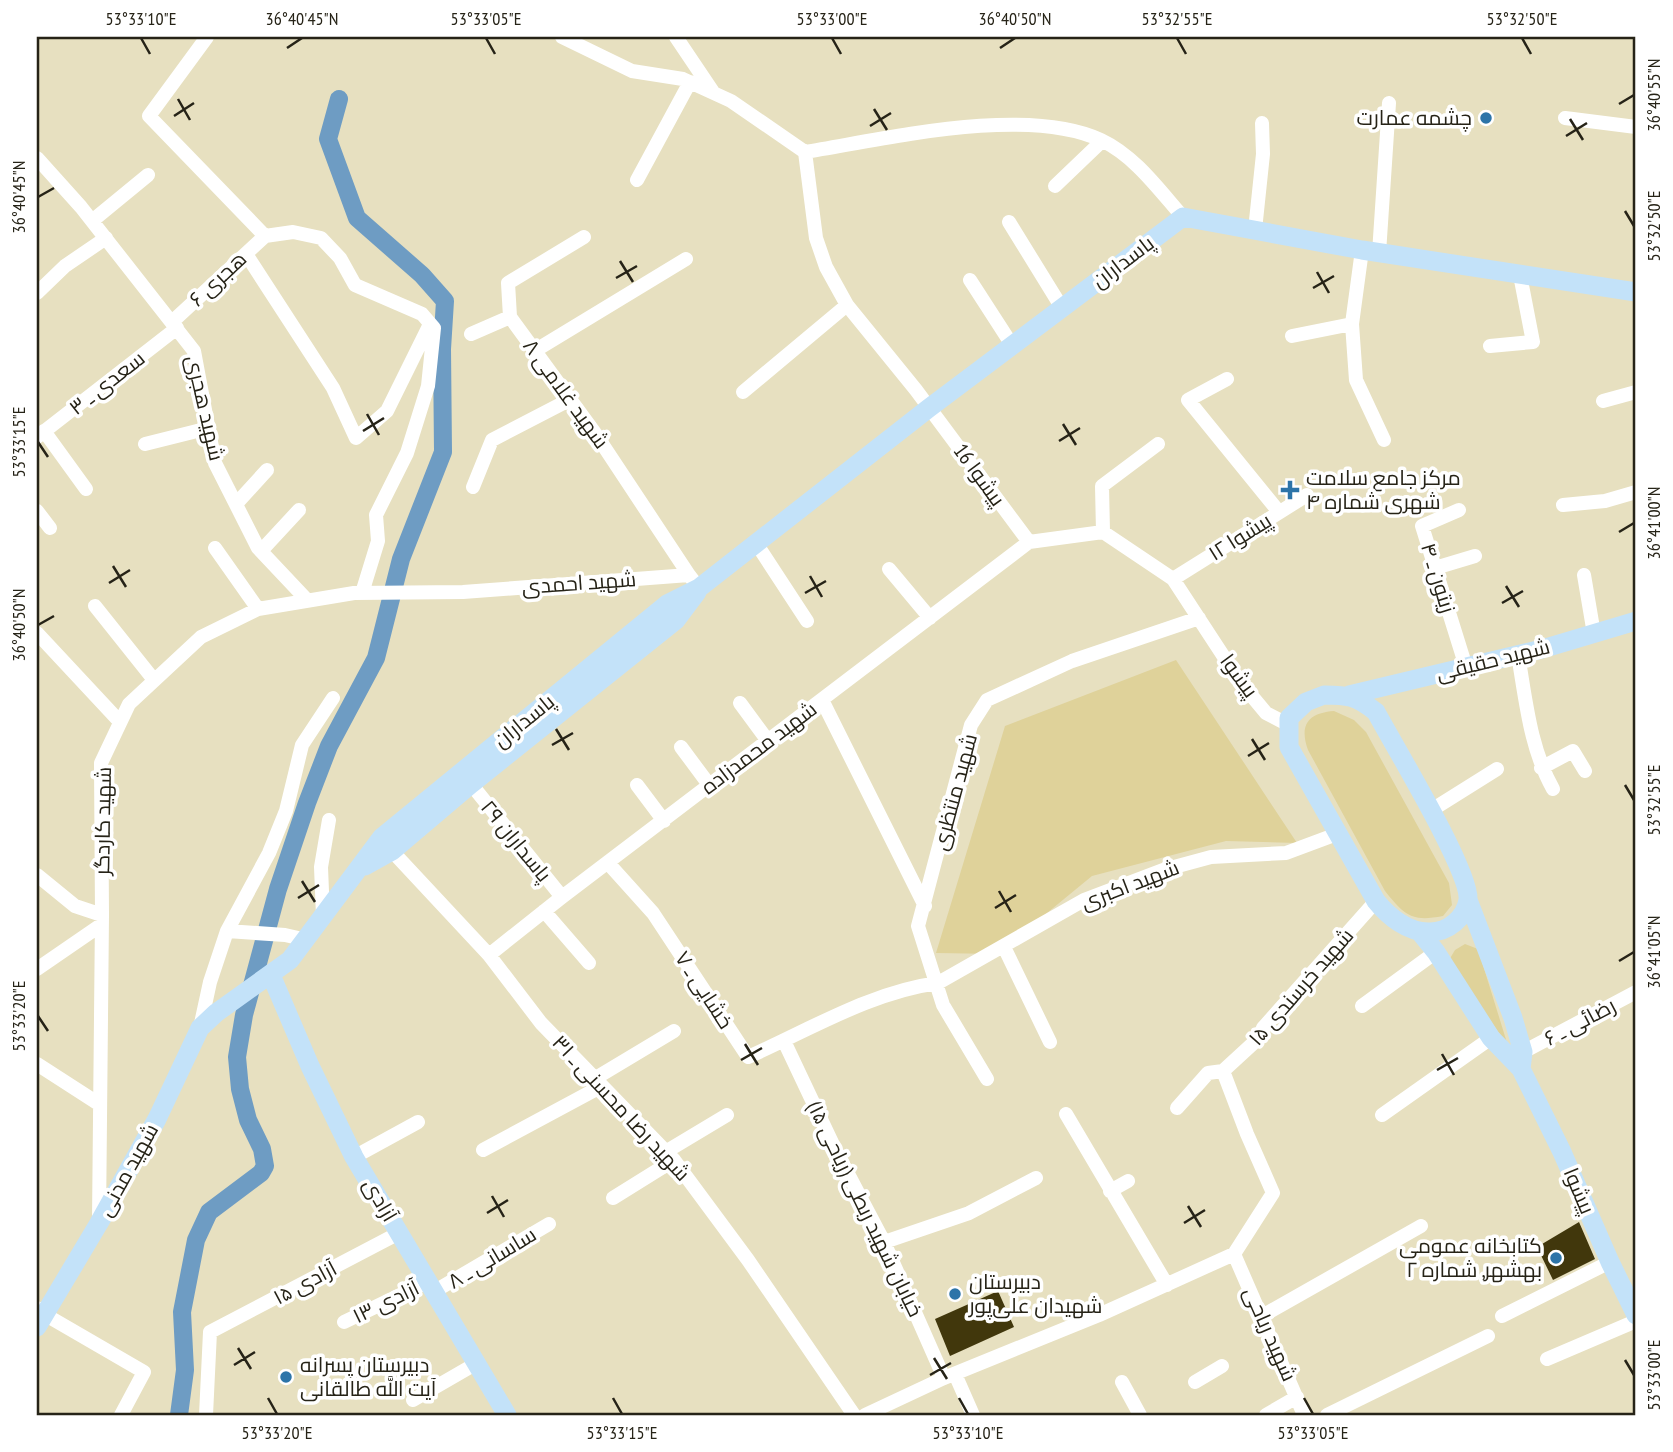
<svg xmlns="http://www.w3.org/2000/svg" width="1673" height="1452" viewBox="0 0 1673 1452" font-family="'PT Sans Narrow',Cairo,sans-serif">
  <rect width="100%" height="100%" fill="#e7e0c0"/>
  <path fill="#dfd29a" d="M1176,660L1297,843L1226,841L1092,876L997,954L936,953L1005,726Z
    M1334,711L1354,720L1366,732L1449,883L1452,905L1443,916C1412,922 1405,916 1385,891L1308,750C1299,725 1308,713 1334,711Z
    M1465,944L1478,949L1508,1046L1449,960L1455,950Z"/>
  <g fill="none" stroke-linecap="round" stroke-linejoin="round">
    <path stroke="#6e9cc3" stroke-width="18" d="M179,1415L185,1370L182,1312L196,1240L209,1212L261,1173L265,1166L262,1149L248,1120L240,1089L237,1057L244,1015L278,889L307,803L329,746L376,658L401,559L443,452L442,349L445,301L422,275L357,218L328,139L339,99"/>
  </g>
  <path fill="#41370c" d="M1579,1222L1595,1259L1553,1280L1537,1247Z
    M998,1291L1014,1327L950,1356L935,1319Z"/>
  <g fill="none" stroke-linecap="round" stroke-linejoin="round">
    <path stroke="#fff" stroke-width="14" d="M207,37L149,116L265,236
      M562,37L632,71L683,79L731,101L805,152
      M676,37L713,92
      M1565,118L1636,127
      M805,152L816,238L826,267L847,305L916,390L1029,542
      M805,152C886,139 1026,105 1101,140C1135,156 1159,190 1183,217
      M37,158L81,207L194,351L215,463L258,548L307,600
      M637,180L690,82
      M1055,186L1102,141
      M92,221L148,175
      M1009,222L1062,308
      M1255,230L1263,154L1262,123
      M265,236L293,232L321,238L340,258L355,285L422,314L434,328L428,386L407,453L376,515L378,541L362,593
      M584,237L508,283L510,317L597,436L689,575
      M1362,250L1352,324L1356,380L1384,440
      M1379,253L1389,103
      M246,254L333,388L356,438L387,411L430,324
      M970,280L1012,345
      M37,293L65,266L106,238
      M172,322L265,236
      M471,334L510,317
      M1292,336L1352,324
      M1490,346L1533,342L1520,275
      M536,350L686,259
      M1227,379L1188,400L1279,512
      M743,392L847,305
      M1603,401L1636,392
      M44,431L86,489
      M37,437L177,328
      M145,444L209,428
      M473,487L492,440L571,399
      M236,504L267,470
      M1563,505L1605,501L1636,492
      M1459,510L1422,526L1466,667
      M37,511L50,528
      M1103,532L1102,486L1158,444
      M756,543L807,621
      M215,548L258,609
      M261,551L299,510
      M1435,568L1475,556
      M889,569L930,618
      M1584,575L1594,634
      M1173,579L1307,495
      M95,606L154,680
      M37,633L120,722
      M1518,655C1526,701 1530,748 1553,789
      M822,700L925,906
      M740,703L768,741
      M681,747L710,786
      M1541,768L1573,751L1585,771
      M471,784L562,897
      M637,785L664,821
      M1430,811L1497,769
      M392,851L489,955L541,1023L674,1160L748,1260L854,1415
      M608,863L653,913L748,1057C809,1030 871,992 938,983L1084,900L1163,870L1211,857L1286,853L1337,834
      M37,875L75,906L102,915
      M544,911L589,963
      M323,916L321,867L329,820
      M227,931L285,935L307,940
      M1004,947L1050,1042
      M489,955L562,897L1029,542L1103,532L1173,579L1241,683L1266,713L1289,725
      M37,969L101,925
      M1362,1006L1436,952
      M200,1028L210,982L227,931L269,853L286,811L302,745L333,698
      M784,1041L836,1151L884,1242L944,1378
      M1523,1052L1636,992
      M37,1064L99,1104
      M1223,1071L1260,1037L1263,1028L1376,901
      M1223,1071L1247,1134L1273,1193L1234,1254
      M594,1079L674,1031
      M987,1079L943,1005L918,926L971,725L987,700L1072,661L1199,618
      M1177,1108L1208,1073L1223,1071
      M1066,1114L1167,1285
      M1382,1115L1491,1038
      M483,1150L602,1086
      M667,1151L727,1115
      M354,1157L418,1122
      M1110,1191L1128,1181
      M613,1198L674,1160
      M99,1221L102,915L101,763L129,704L201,637L258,609L354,593L463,592L689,575L699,588
      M884,1242L969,1213L1036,1178
      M1234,1254L1304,1415
      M435,1291L549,1224
      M37,1308L44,1314L144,1372L121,1415
      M1262,1316L1421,1226
      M1502,1316L1610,1262
      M344,1322L429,1281
      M1547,1359L1636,1321
      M955,1374L973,1415
      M1122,1382L1140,1415
      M1195,1382L1222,1366
      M413,1400L477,1363
      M206,1415L210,1332L399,1233
      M865,1415L944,1378L1099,1315L1234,1254
      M1266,1415L1297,1397
      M1327,1415L1488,1336"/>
    <path stroke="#c3e2f9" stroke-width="19" d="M1324,695C1348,695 1356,696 1376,712C1393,744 1471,872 1468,900C1465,918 1448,932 1430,932C1408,933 1388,916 1376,901L1289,747V718L1306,702Z
      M1349,695L1542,649L1636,621
      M365,866L392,851L471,784L676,620L697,592
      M1468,900L1513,1018L1523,1052L1521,1069
      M1419,931L1436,952L1491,1038L1521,1069L1562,1152L1610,1262L1636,1315
      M271,975L310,1066L354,1157L507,1415
      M37,1327L99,1223L157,1119L200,1028L216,1013L290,960L382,837L667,604L699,588L929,408L1183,217L1362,250L1636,292"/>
  </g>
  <path fill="none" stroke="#262317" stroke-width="2.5" d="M141,38L150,54M486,38L495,54M832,38L841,54M1177,38L1186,54M1522,38L1531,54M287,48L302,38M1000,48L1015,38M178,99L190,120M1619,104L1634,95M874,109L887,130M174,116L194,103M1570,119L1583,140M870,126L891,113M1566,136L1587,123M38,197L54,188M1625,211L1634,226M620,261L633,282M1317,272L1329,293M616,278L637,266M1313,288L1334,276M367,414L379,435M1063,424L1076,445M363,431L384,418M1059,441L1080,428M38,442L48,457M1619,532L1634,523M113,566L126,587M810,576L822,597M109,583L130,570M1506,586L1519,607M805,593L826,581M1502,603L1523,591M38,625L54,616M556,729L569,750M1252,739L1265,760M552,745L573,733M1248,756L1269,743M1625,785L1634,800M302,881L315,902M999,891L1011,912M298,898L319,885M995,908L1016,895M1619,961L1634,952M38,1016L48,1031M745,1044L758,1065M1442,1054L1454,1075M741,1060L762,1048M1437,1070L1458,1058M492,1196L504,1217M1188,1206L1201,1227M487,1213L508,1200M1184,1223L1205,1210M238,1348L251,1369M934,1358L947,1379M1625,1360L1634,1375M234,1365L255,1352M930,1375L951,1363M268,1398L277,1414M613,1398L622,1414M959,1398L968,1414M1304,1398L1313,1414"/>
  <g fill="#2c74a8" stroke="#fff" stroke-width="2.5">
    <circle cx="1486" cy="118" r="7"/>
    <path d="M1286.5 479.5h7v7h7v7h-7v7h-7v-7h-7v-7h7z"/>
    <circle cx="1556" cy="1258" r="7"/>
    <circle cx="955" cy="1294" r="7"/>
    <circle cx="286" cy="1377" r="7"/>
  </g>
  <g text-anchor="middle" stroke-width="7" stroke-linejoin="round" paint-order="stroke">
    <g font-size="21" fill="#262317" stroke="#fff" text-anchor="start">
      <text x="1472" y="125" text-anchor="end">چشمه عمارت</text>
      <text x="1306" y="485">مرکز جامع سلامت<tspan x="1306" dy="24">شهری شماره ۴</tspan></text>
      <text x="1542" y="1253" text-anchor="end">کتابخانه عمومی<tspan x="1542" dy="24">بهشهر, شماره ۲</tspan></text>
      <text x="969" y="1289">دبیرستان<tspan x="969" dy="24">شهیدان علی‌پور</tspan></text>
      <text x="300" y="1372">دبیرستان پسرانه<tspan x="300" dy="24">آیت اللَّه طالقانی</tspan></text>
    </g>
    <g font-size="21" fill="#262317" stroke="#fff">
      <text transform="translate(1123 262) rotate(-37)" y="7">پاسداران</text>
      <text transform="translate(218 279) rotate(-43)" y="7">هجری ۶</text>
      <text transform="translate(107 383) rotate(-38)" y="7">سعدی ـ ۳</text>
      <text transform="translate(566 394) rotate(54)" y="7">۸ شهید غلامی</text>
      <text transform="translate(205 408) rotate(77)" y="7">شهید هجری</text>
      <text transform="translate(979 475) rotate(54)" y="7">پیشوا 16</text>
      <text transform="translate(1240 537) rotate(-32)" y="7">پیشوا ۱۲</text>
      <text transform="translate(1438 578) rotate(73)" y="7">زیتون ـ ۴</text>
      <text transform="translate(579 583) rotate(-4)" y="7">شهید احمدی</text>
      <text transform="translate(1493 660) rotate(-14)" y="7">شهید حقیقی</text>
      <text transform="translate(1239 676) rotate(54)" y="7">پیشوا</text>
      <text transform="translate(524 721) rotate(-39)" y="7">پاسداران</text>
      <text transform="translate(759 748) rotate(-37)" y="7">شهید محمدزاده</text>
      <text transform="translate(955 792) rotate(-75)" y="7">شهید منتظری</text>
      <text transform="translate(103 821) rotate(-89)" y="7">شهید کاردگر</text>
      <text transform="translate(516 841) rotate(51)" y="7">پاسداران ۲۹</text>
      <text transform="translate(1130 885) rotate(-21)" y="7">شهید اکبری</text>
      <text transform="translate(1301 987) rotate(-49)" y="7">شهید خرسندی ۱۵</text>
      <text transform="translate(704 990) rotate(57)" y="7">خشایی ـ ۷</text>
      <text transform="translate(1580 1022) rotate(-28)" y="7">رضائی ـ ۶</text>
      <text transform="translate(621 1108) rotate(47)" y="7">شهید رضا محسنی ـ ۳۱</text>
      <text transform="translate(128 1170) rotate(-61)" y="7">شهید مدنی</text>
      <text transform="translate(1579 1191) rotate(67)" y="7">پیشوا</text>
      <text transform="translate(380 1200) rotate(60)" y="7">آزادی</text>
      <text transform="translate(865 1209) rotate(64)" y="7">خیابان شهید ربطی (ریاحی ۱۵)</text>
      <text transform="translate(492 1258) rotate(-31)" y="7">ساسانی ـ ۸</text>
      <text transform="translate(305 1283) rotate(-28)" y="7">آزادی ۱۵</text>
      <text transform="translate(386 1302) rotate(-26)" y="7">آزادی ۱۳</text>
      <text transform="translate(1270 1334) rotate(66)" y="7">شهید ریاحی</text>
    </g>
  </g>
  <rect width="1673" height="1452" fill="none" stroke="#ffffff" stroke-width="77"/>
  <rect x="38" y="38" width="1596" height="1376" fill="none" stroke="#262317" stroke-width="2.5"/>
  <g font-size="18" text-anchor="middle" fill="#262317">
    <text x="141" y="25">53°33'10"E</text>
    <text x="302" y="25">36°40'45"N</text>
    <text x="486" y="25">53°33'05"E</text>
    <text x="832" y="25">53°33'00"E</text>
    <text x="1015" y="25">36°40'50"N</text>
    <text x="1177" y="25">53°32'55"E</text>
    <text x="1522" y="25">53°32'50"E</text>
    <text transform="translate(1654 95) rotate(-90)" y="6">36°40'55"N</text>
    <text transform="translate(19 197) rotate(-90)" y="6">36°40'45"N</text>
    <text transform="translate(1654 226) rotate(-90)" y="6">53°32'50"E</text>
    <text transform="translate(19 442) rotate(-90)" y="6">53°33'15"E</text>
    <text transform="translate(1654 523) rotate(-90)" y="6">36°41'00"N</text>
    <text transform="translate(19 625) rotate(-90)" y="6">36°40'50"N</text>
    <text transform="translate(1654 800) rotate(-90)" y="6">53°32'55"E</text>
    <text transform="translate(1654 952) rotate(-90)" y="6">36°41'05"N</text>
    <text transform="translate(19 1016) rotate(-90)" y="6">53°33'20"E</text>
    <text transform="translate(1654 1375) rotate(-90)" y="6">53°33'00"E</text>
    <text x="277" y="1439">53°33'20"E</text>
    <text x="622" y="1439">53°33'15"E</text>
    <text x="968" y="1439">53°33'10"E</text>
    <text x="1313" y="1439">53°33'05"E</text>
  </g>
</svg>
